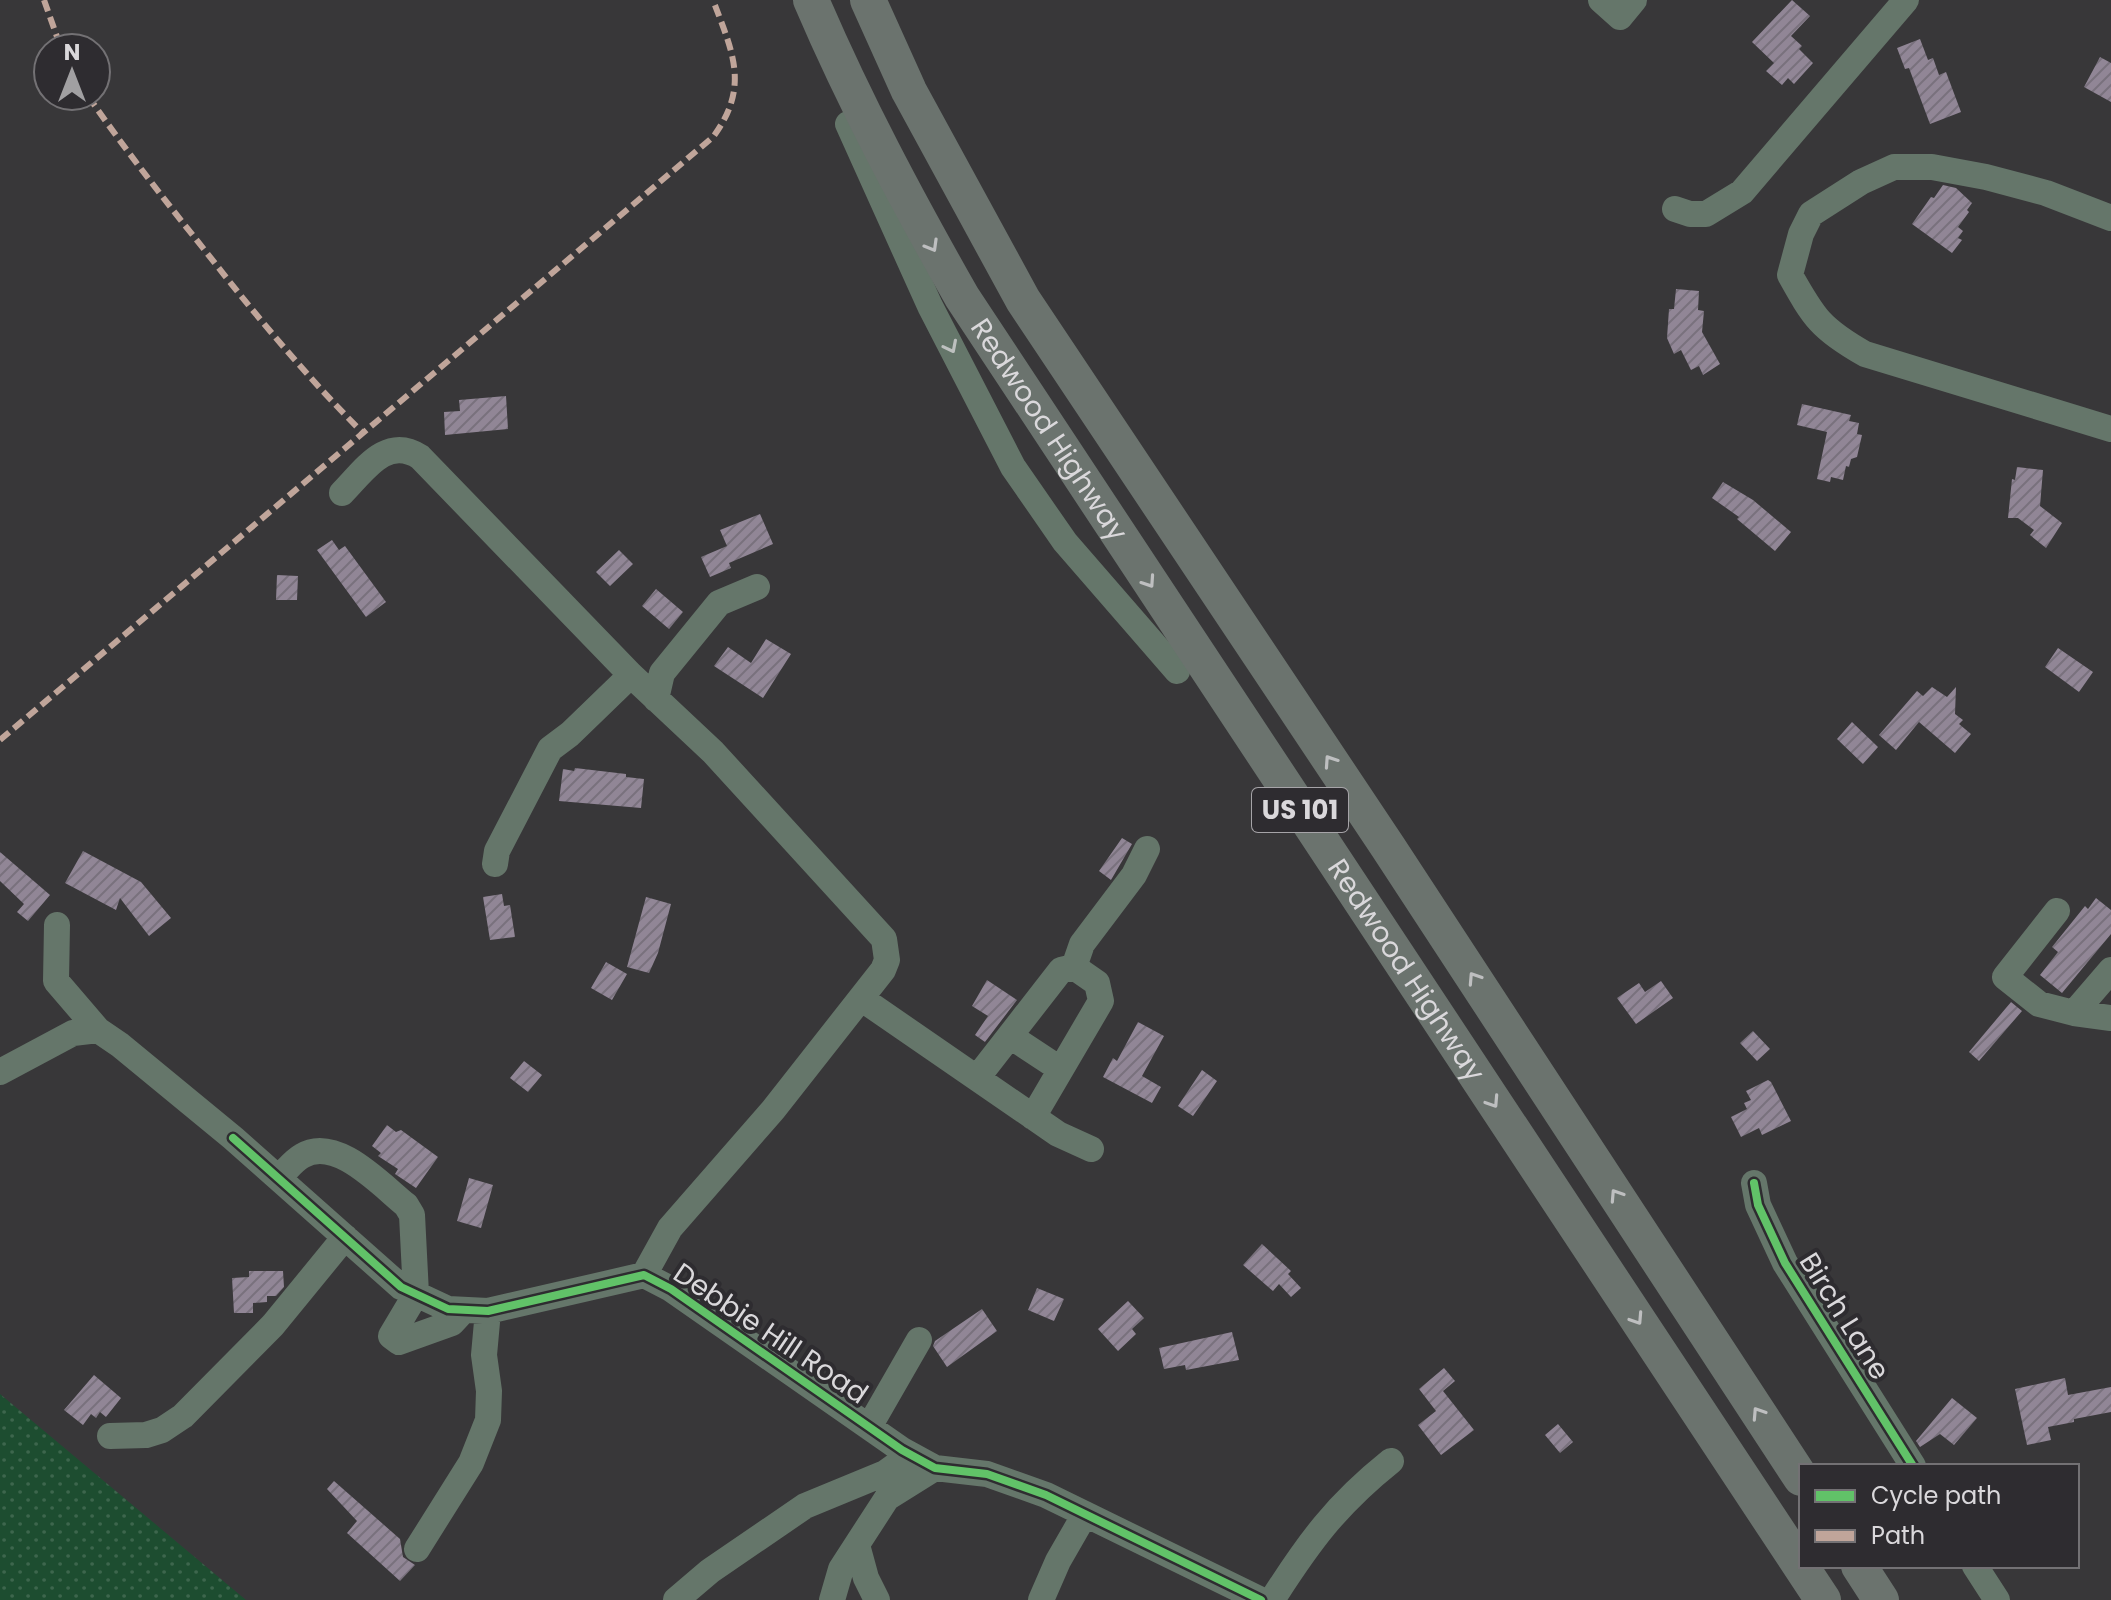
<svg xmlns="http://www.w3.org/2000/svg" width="2111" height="1600" viewBox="0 0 2111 1600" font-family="Poppins,sans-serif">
  <defs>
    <pattern id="grass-dots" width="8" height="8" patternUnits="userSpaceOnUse" patternTransform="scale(2)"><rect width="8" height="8" fill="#1d4d30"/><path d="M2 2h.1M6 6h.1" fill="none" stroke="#3d664d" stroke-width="1.8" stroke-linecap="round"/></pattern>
    <pattern id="building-hatch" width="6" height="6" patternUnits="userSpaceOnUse" patternTransform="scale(2)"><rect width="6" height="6" fill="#918696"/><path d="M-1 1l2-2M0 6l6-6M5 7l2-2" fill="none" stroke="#79717d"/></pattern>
  </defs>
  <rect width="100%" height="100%" fill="#383739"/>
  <path fill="url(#grass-dots)" d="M0,1394L246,1600H0Z"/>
  <path fill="url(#building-hatch)" d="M1792,0L1810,16L1791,36L1802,46L1799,49L1813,63L1794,84L1788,78L1782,85L1766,71L1774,63L1752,42Z
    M1920,39L1928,60L1933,58L1939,75L1946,72L1961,112L1930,124L1909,68L1905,69L1897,48Z
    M2100,57L2111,63V102L2084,87Z
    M1943,185L1956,188L1972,203L1967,210L1969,212L1958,227L1963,231L1958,238L1962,240L1952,253L1912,224L1931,197L1934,198Z
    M1676,289L1699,291L1698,310L1704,311L1702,332L1720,364L1703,375L1699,366L1691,370L1681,350L1674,354L1667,338L1669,309H1674Z
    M506,396L508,429L445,435L444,412L460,411L459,400Z
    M1802,404L1851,415L1849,421L1859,423L1857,434L1862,435L1857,457L1851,459L1849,467L1846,466L1843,480L1831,477L1830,482L1817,479L1827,432L1797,425Z
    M2017,467L2043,470L2040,506L2062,523L2046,548L2030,535L2034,530L2018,518H2008L2012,479L2015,480Z
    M1723,482L1753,500L1791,532L1775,551L1737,519L1739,517L1712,498Z
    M760,514L773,544L729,563L731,568L710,577L701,557L727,546L720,530Z
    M332,540L339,550L345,546L386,602L366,617L317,550Z
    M619,550L633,564L610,586L596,572Z
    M277,575L298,576L297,600H276Z
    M656,589L683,612L669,629L642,606Z
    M766,639L791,654L763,698L714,666L728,647L751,663Z
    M2058,648L2093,672L2079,692L2045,667Z
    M1932,687L1947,697L1956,687L1955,714L1963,720L1959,724L1971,734L1955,753L1919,722L1896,750L1879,735L1917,691L1923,696Z
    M1852,722L1878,747L1863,764L1837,739Z
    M575,768L626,774V777L644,779L641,808L559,801L563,769L574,771Z
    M1122,838L1132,844L1111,880L1099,871Z
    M83,851L141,882L171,918L149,936L120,898L116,910L65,883Z
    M0,852L50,895L28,921L17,912L24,904L0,881Z
    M502,894L504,906L510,905L515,937L490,940L483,897Z
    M646,897L671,904L658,953L649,973L627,967Z
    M2096,898L2111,910V934L2062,993L2040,975L2058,952L2052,947L2085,906L2088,909Z
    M606,962L627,974L612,1000L591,988Z
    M987,980L1017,1000L985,1042L975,1035L988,1016L972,1006Z
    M1661,981L1673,998L1636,1024L1617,998L1639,983L1645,992Z
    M2011,1002L2022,1011L1979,1061L1969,1052Z
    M1138,1022L1164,1036L1142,1076L1161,1087L1152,1103L1103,1077L1113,1058L1117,1061Z
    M1753,1031L1770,1049L1757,1061L1740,1043Z
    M524,1061L542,1075L528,1092L510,1078Z
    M1202,1070L1217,1081L1193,1116L1178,1106Z
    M1768,1080L1771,1082L1791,1121L1762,1135L1759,1128L1741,1137L1731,1117L1747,1109L1744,1103L1751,1100L1746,1091Z
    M387,1125L396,1132L401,1130L438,1157L416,1188L395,1174L398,1169L378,1156L381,1153L372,1146Z
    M469,1178L493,1185L481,1228L457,1221Z
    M1262,1244L1291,1271L1288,1274L1301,1288L1291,1297L1279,1284L1273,1291L1243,1265Z
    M249,1271H283L284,1287L276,1296H267V1302L253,1303V1313H234L232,1278L249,1277Z
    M1037,1288L1064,1299L1054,1321L1028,1310Z
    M1128,1301L1144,1318L1132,1329L1136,1334L1118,1351L1098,1329Z
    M982,1309L997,1331L947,1367L933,1346L935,1341Z
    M1232,1332L1239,1360L1186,1370L1185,1365L1164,1369L1159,1348Z
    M1444,1368L1455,1381L1443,1391L1474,1430L1441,1455L1418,1425L1436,1411L1419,1389Z
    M94,1375L121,1398L106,1417L100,1412L96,1418L91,1414L83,1425L64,1410Z
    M2065,1378L2068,1395L2111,1387V1412L2074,1419V1422L2048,1427L2051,1440L2027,1445L2015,1389Z
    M1952,1398L1977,1418L1954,1445L1940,1434L1920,1447L1916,1441Z
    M1558,1424L1573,1442L1560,1453L1545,1435Z
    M334,1481L400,1539L403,1557L415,1565L400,1581L347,1533L357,1521L327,1489Z"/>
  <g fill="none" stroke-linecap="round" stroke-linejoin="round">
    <path stroke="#65766a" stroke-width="26" d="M1601,0L1620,17L1634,0
      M848,124L930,306L1013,467L1065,542L1177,671
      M1675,209L1690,214H1706L1742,192L1906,0
      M2111,218L2046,193L1986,177L1932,167H1894L1861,182L1811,214L1801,234L1790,275C1814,318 1821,329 1865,354L2111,429
      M342,493C364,471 386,435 420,457L631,675L713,752L884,939L887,960L883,970L773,1110L670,1228L644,1275
      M656,699L662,673L719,603L757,587
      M495,864L497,851L550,749L570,734L631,675
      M2057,911L2005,977L2039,1004L2074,1013
      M57,925L56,981L98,1030
      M1074,967L1082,944L1134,875L1147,849
      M2111,970L2074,1013L2111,1018
      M862,999L1058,1134L1091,1149
      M1010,1036L1060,1069
      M0,1072L73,1033L98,1030L120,1045L233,1138L401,1287L448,1309L488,1311L644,1275L671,1289L902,1450L935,1468L987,1474L1046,1495L1261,1600
      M977,1078L1061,970L1074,967L1097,983L1101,1001L1033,1117
      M278,1178C286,1171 293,1161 302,1156C336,1135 381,1185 406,1205L412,1215L416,1294L391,1336L399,1342L452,1323L464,1310
      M1754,1183L1758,1205L1785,1263L1913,1466
      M869,1427L919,1340
      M110,1436L146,1435L162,1430L183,1416L273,1325L345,1237
      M857,1545L866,1578L877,1600
      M417,1549L471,1463L488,1420L489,1391L484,1355L488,1311
      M1975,1566L1997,1600
      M676,1600L710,1571L805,1506L885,1473L910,1455
      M832,1600L841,1569L887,1498L935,1468
      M1041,1600L1058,1561L1085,1514
      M1272,1600C1309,1542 1336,1505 1391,1461"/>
    <g stroke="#6b736e" stroke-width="36">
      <path id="s1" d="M811,0C855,103 907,200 962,297L1823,1600"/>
      <path d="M868,0L909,91L1023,300L1388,847L1801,1478"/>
      <path d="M1859,1566L1881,1600"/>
    </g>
    <path stroke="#c0a59a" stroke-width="6" stroke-dasharray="12 6" stroke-linecap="butt" d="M44,0L61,48
      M88,96C124,148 163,198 203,248C253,312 305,375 363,433
      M0,740L713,137C750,87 733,53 713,0"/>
    <defs>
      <path id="cycleway" d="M233,1138L401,1287L448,1309L488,1311L644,1275L671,1289L902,1450L935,1468L987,1474L1046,1495L1261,1600
        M1754,1183L1758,1205L1785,1263L1913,1466"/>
    </defs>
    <use href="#cycleway" stroke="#2e2c30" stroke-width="13"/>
    <use href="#cycleway" stroke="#61c268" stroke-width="8"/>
  </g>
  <defs><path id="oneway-chevron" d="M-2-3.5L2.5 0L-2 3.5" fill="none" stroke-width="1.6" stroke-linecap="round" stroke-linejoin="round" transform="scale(2)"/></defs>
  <g stroke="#bebfc0">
    <use href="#oneway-chevron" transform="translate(932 246) rotate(60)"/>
    <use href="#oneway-chevron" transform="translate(1149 582) rotate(56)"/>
    <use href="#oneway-chevron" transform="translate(1330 761) rotate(-124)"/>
    <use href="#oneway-chevron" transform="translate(1474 978) rotate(-123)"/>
    <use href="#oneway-chevron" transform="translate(1493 1102) rotate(57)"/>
    <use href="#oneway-chevron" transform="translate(1616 1195) rotate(-123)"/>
    <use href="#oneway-chevron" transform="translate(1637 1319) rotate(57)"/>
    <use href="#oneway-chevron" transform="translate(1758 1413) rotate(-123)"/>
  </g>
  <use stroke="#bdc0bf" href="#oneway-chevron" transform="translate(951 347) rotate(63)"/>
  <g text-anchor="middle" stroke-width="8" stroke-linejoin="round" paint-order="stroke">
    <rect fill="#2e2c30" stroke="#a6a4a8" stroke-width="2" x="1252" y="788" width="96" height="44" rx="6"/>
    <g font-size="26" font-weight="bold" fill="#dad8db">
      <text x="1300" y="819">US 101</text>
    </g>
    <g font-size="28" fill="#dad8db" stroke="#2e2c30">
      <text dy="10" stroke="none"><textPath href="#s1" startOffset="492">Redwood Highway</textPath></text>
      <text dy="10" stroke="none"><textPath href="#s1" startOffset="1140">Redwood Highway</textPath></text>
      <text transform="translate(1845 1316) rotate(58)" y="10">Birch Lane</text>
      <text transform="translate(771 1333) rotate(34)" y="10">Debbie Hill Road</text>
    </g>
  </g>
  <rect x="1799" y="1464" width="280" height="104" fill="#2e2c30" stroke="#737174" stroke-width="2"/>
  <rect x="1815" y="1490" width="40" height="12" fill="#61c268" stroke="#737174" stroke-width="2"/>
  <text x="1871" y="1504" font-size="24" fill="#dad8db">Cycle path</text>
  <rect x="1815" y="1530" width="40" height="12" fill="#c0a59a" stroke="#737174" stroke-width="2"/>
  <text x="1871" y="1544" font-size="24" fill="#dad8db">Path</text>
  <g transform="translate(72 72)"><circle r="38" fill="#2e2c30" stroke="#737174" stroke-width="2"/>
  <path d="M0-6L14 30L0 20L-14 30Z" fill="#a1a0a2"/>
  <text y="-12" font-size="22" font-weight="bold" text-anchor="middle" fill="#dad8db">N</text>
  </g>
</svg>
